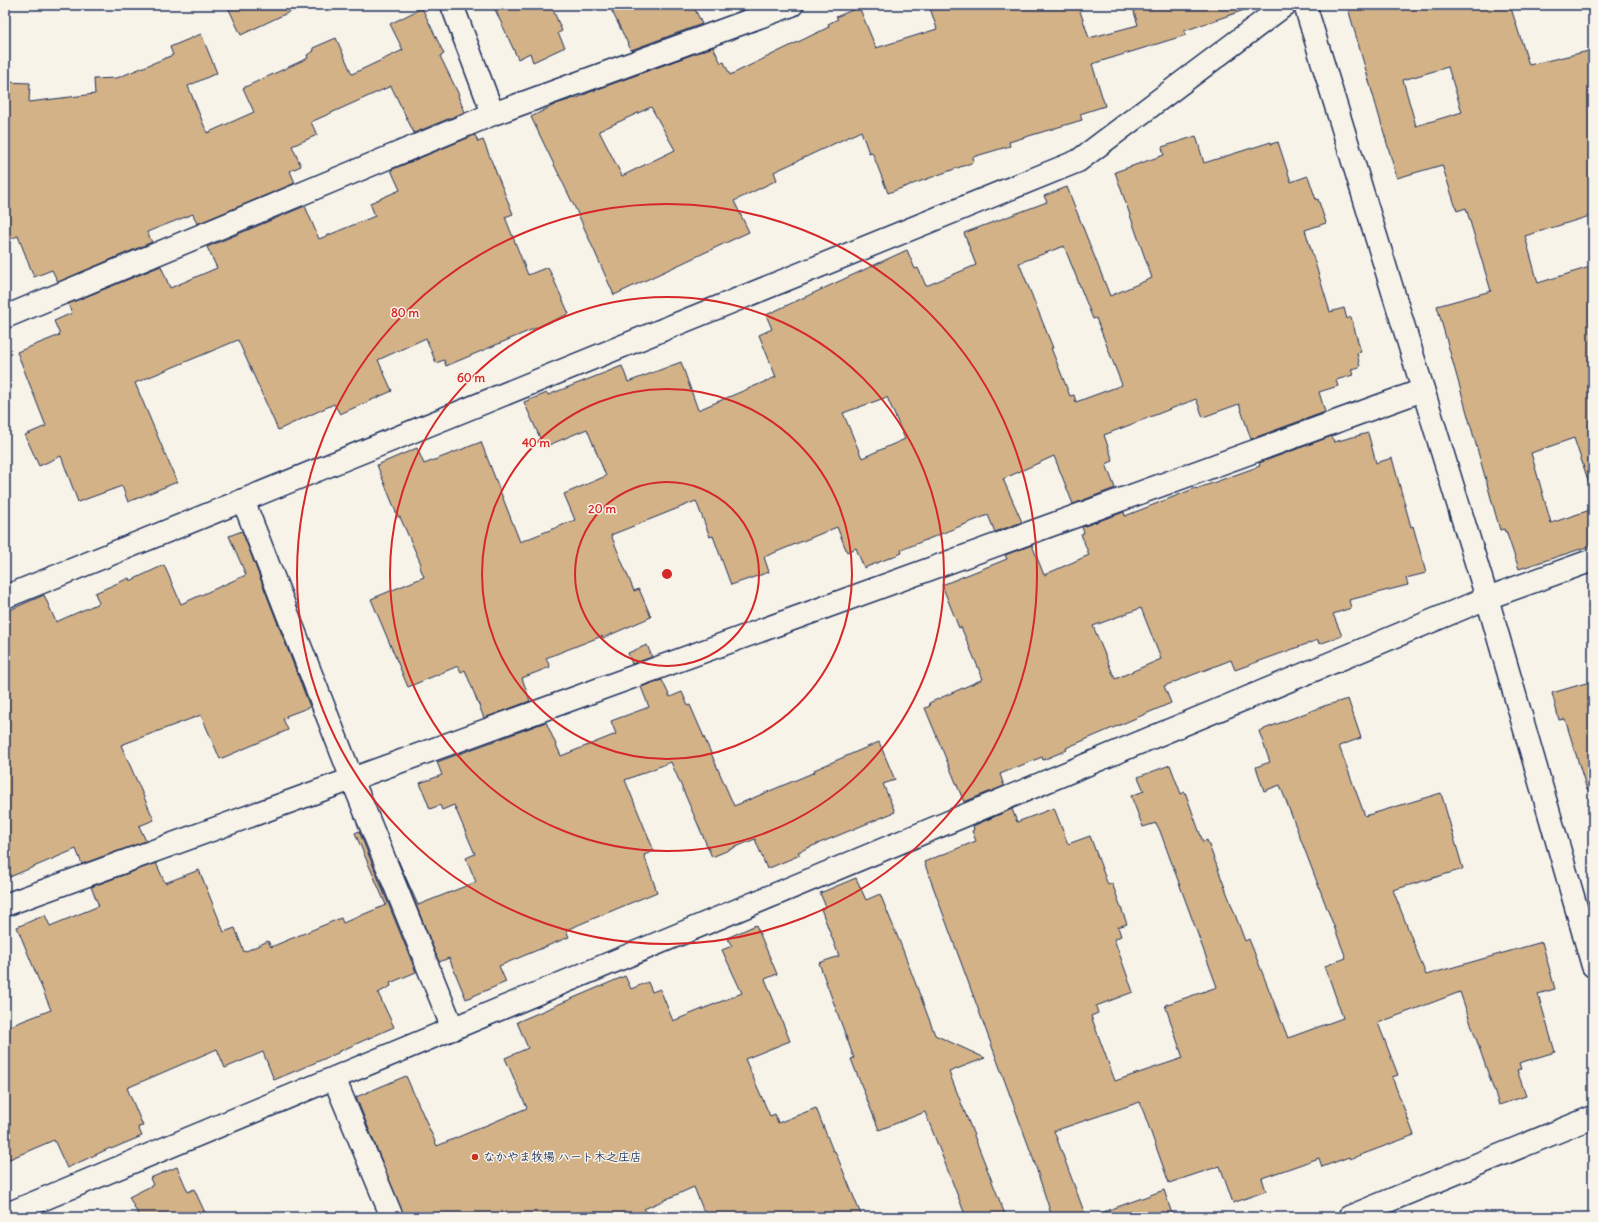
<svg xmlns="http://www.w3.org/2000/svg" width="1598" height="1222" viewBox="0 0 1598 1222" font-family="Delius,'Klee One',sans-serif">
  <rect width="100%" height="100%" fill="#f7f3e8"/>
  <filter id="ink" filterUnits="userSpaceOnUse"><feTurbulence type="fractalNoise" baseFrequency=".025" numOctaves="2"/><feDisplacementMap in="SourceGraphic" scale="8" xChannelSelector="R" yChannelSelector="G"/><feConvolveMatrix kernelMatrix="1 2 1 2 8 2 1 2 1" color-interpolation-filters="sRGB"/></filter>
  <g filter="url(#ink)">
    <path fill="#d4b287" stroke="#1b2f5e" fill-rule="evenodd" d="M227,5H304L241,35Z
      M493,5H551L562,31L558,33L565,47L533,62L530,53L518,59Z
      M609,5H693L702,24L631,50Z
      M929,5H1078L1089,38L1138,25L1132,5H1247V9L1184,31L1186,35L1092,64L1105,106L1080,114L1082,120L1009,142L1010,146L973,157L974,162L888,193L872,152L869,153L861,131L774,172L777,180L734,201L749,232L614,295L578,214L531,117L556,104L575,98V99L590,92L713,47L721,63L724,62L730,75L829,27L828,24L838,19L836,17L859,7L876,48L937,29ZM651,107L675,150L622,176L599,131Z
      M1347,5H1510L1529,65L1593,50V215L1525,236L1538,283L1593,266V482L1589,483L1574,438L1531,453L1551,523L1593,509V545L1519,569L1506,531L1505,532L1504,529L1500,530L1437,306L1491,291L1466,208L1457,211L1442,165L1397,178ZM1448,67L1462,112L1416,126L1403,80Z
      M422,8L444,54L440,56L459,95L458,96L465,112L414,133L391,86L311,122L317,135L292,146L301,166L290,171L295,183L197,224L193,214L147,232L152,242L58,282L52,270L34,277L18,236L5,241V82L30,83L29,102L95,94L94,79L117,78L173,55L170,47L201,34L217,73L188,86L207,133L254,112L243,88L308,58L307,55L314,51L313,48L336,38L352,74L403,50L390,24Z
      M475,135L478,142L483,140L513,214L505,217L528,275L548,267L569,314L446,366L444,360L436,363L426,338L378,360L392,391L340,414L334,404L278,430L238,340L135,383L177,482L128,502L122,486L78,502L61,456L39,466L25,435L46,426L17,352L60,335L54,321L72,313L68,304L161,266L170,288L217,268L207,247L305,206L319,239L375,216L370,203L400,190L391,170Z
      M1196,136L1204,163L1271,142V144L1278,142L1291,182L1308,176L1316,200L1318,199L1326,223L1305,230L1330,312L1344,308L1347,319L1351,317L1361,352L1357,353L1360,367L1351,369L1353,375L1336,380L1338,386L1319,392L1325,412L1251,439L1239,404L1203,417L1196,399L1104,435L1113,461L1106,464L1115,488L1073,504L1054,456L1003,479L1022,522L995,532L988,515L901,550L902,553L864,568L856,548L847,552L837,527L764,557L769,572L731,585L713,536L710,537L696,501L611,535L634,591L639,589L651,617L603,638L602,636L546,658L550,667L522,678L530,701L484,718L465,670L461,672L458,666L408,687L371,599L424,577L419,565L421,564L400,517H398L377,465L417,448L424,464L481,442L520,542L575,520L564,494L606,476L587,429L544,447L524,402L547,393L548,395L622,366L628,382L681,362L698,410L776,377L759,335L772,329L766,315L907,250L915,269L918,268L926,286L976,265L964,233L1047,202L1044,196L1067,187L1110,296L1152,278L1115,172L1164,155L1162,147ZM1064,246L1093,319L1096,318L1122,385L1076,402L1074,395L1070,396L1051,348H1053L1019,263ZM887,397L905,439L862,458L843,413Z
      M1368,433L1376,463L1392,458L1411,527L1413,526L1426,573L1406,578L1408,585L1349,600L1351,608L1333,614L1342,636L1319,644L1318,640L1235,670L1231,660L1164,686L1171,703L1066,748L1067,750L1043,760L1042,757L1000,774L1004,786L964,802L925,708L930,706L929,703L983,679L961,627L959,628L942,585L1007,559L1005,555L1032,545L1044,575L1089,555L1081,534L1084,533L1082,527L1124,512L1125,516L1196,488V489L1260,466L1259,463L1332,436L1334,442ZM1141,608L1161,659L1115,679L1093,626Z
      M242,531L310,707L286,716L287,718L283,719L288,730L220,759L201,715L121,745L154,820L139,826L146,841L82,864L76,849L5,879V612L44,595L56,622L99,603L95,593L129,578L130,581L164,565L181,604L246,575L229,536Z
      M647,645L652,657L632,664L628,653Z
      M662,680L670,697L682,692L688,706L690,705L734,806L815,772L814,770L879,742L895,780L883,784L895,812L798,852L800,855L767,869L755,839L712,857L671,762L625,780L654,851L644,855L657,892L566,930L569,937L499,966L506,982L466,999L449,958L439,962L398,860L418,905L476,882L466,858L475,854L454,805L442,810L440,805L430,809L420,783L442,775L437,762L546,722L561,756L616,734L611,721L649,707L641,687Z
      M1593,681V789L1587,790L1565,719L1559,720L1552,693Z
      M1348,699L1361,738L1339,746L1365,816L1441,793L1463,869L1393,890L1426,975L1542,942L1555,989L1538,994L1555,1052L1519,1063L1521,1069L1517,1070L1526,1096L1499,1105L1460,992L1378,1023L1398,1075L1392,1077L1414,1135L1350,1159L1349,1157L1322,1167L1319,1158L1262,1178L1266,1191L1233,1203L1220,1166L1169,1183L1140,1102L1054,1131L1086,1217H1052L1032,1155L924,862L976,841L972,831L974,830L973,826L1012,809L1017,822L1054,808L1068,844L1090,836L1108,885L1112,883L1127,924L1118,927L1121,936L1114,939L1133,992L1096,1006L1098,1013L1091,1016L1115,1081L1183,1058L1165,1005L1217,987L1160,831L1156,823L1143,827L1131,796L1144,791L1138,777L1170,765L1181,794L1185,792L1203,842L1207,840L1245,941L1249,939L1288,1038L1343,1018L1325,966L1346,958L1280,785L1264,791L1256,767L1270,762L1259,731L1324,706Z
      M359,831L416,972L390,983L391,986L378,993L394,1027L338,1052V1053L274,1080L263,1052L225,1068L217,1049L127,1088L143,1126L138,1127L142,1136L111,1149L110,1148L67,1168L54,1140L5,1161V1028L51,1010L17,927L45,915L50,926L99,906L91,887L156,863L165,883L199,870L224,932L235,928L244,952L268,941L271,947L341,918L343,923L386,905L355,833Z
      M856,878L866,900L880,894L901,945L935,1035L985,1058L949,1072L1006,1217H966L925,1112L879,1130L851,1059L854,1058L819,963L839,956L821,909L826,907L820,893Z
      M756,925L777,974L765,979L790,1041L745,1059L770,1116L775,1114L778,1123L816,1108L833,1151H835L862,1217H706L694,1187L644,1209L647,1217H404L356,1097L406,1076L437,1146L527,1108L505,1058L528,1048L517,1022L625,976L631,989L648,982L652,992L660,989L673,1021L742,993L722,950L732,946L727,938Z
      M177,1167L188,1192L194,1189L207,1217H131L138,1214L129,1197L153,1185L150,1178Z
      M1164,1190L1173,1217H1098V1214Z"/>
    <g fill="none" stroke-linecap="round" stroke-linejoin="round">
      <defs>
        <path id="street" d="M452,5L493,114
          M5,317L493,114L792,5
          M243,500L352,779L453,1029
          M5,597L1078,161L1285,5
          M5,905L1423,390
          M334,1078L392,1217
          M5,1215L1487,598L1593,560"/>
        <path id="secondary" d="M1305,5L1487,598L1593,966
          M1349,1217L1593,1117"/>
      </defs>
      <use href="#street" stroke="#1b2f5e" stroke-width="25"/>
      <use href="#secondary" stroke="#1b2f5e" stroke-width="25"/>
      <use href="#street" stroke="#f7f3e8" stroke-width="22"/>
      <use href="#secondary" stroke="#f7f3e8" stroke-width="22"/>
    </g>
  </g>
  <g fill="none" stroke="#d62828" stroke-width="2">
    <circle cx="667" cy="574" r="92"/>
    <circle cx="667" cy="574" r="185"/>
    <circle cx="667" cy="574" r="277"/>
    <circle cx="667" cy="574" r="370"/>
  </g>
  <circle fill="#c8321e" stroke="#f7f3e8" stroke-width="1.5" cx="475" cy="1157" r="4"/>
  <g text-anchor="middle" stroke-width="3" stroke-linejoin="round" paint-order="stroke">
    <g font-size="12" font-weight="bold" fill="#1b2f5e" stroke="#f7f3e8" text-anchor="start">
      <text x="483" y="1161">なかやま牧場 ハート木之庄店</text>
    </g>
  </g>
  <circle cx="667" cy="574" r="6" fill="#d62828" stroke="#f7f3e8" stroke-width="2"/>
  <g font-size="12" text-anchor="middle" font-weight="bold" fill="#d62828" stroke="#f7f3e8" stroke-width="3" stroke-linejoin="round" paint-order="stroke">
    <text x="405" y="317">80 m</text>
    <text x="471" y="382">60 m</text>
    <text x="536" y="447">40 m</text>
    <text x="602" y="513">20 m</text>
  </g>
  <rect width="1598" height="1222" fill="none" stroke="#f7f3e8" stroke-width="20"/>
  <rect x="10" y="10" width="1578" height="1202" fill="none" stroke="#1b2f5e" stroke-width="1.5" filter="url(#ink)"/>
</svg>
